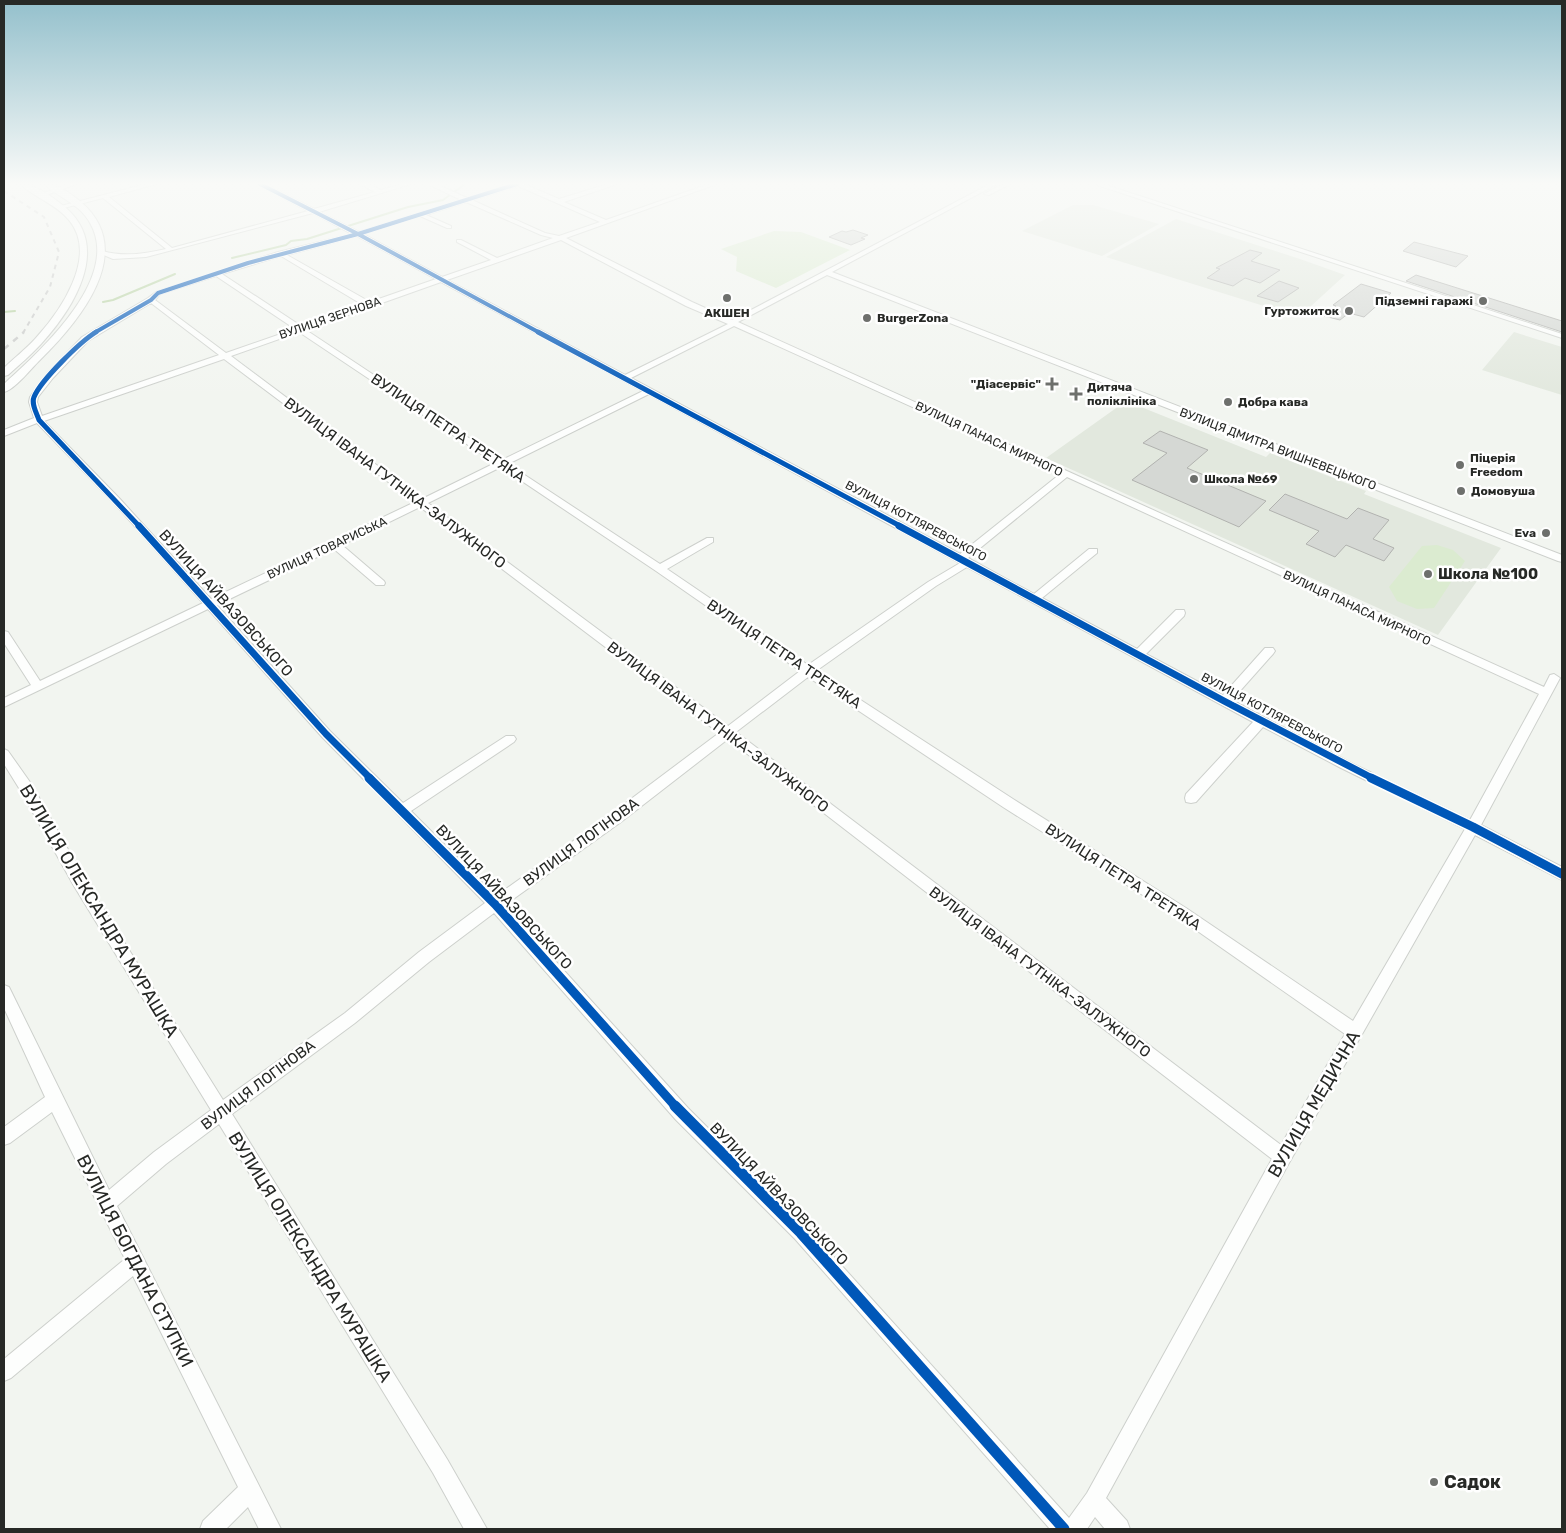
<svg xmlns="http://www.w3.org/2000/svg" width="1566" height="1533" viewBox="0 0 1566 1533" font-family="Rubik,sans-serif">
  <rect width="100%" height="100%" fill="#f2f5f0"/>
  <path fill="#e2e8de" d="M1073,205H1093L1159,224L1102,256L1022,231Z
    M1176,219L1300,259L1345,275L1299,317L1106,257Z
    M1514,332L1562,347V395L1482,370Z
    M1126,401L1266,457L1270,453L1366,491L1364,494L1501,548L1438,635L1046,458Z"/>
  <path fill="#dbebd0" d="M774,231L801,232L850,250L776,288L736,271L737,257L721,249Z
    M1437,545L1453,550L1465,561L1434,608L1417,609L1397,601L1389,587L1422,546Z"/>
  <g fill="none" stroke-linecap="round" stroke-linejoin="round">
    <path stroke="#b7d2a2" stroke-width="2" d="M232,258L286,245L291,241L307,239L408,207L443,200L465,184
      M103,302L113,300L175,274
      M4,312L15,311"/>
  </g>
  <path fill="#d5d8d4" stroke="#b1b2af" d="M853,230L868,235L861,238L865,239L851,245L829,237L842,231L846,232Z
    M1414,242L1468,256L1456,267L1403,251Z
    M1250,250L1262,253L1251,261L1280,270L1260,283L1245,278L1233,286L1207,278L1220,269L1216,268Z
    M1416,275L1562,321V332L1406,281Z
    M1279,281L1299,288L1278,302L1257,296Z
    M1361,284L1391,293L1364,317L1349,313L1340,320L1324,316L1336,306L1333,305Z
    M1160,431L1208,450L1187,468L1266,501L1239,527L1132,480L1167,453L1143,443Z
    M1285,494L1347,519L1358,508L1389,520L1373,539L1394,548L1384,561L1346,545L1335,557L1306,544L1319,531L1269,510Z"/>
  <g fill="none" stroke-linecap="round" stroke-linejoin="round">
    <defs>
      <path id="minor" d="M68,184H76L44,196L39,195Z
        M146,184H156L109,197L172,248L308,211L257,184H264L314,209L375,192L360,184H368L381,190L402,184H411L319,212L359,232L461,200L428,184H436L467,198L511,184H524L559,199L608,184H617L564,202L606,220L709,184H717L566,238L692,302L732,320L990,184H997L832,272L1562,555V562L1558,561L827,275L738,322L1544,687L1550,675L1554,674L1560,678L1481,825L1562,867V880L1475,835L1289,1163L1106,1498L1127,1521L1130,1529H1105L1095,1517L1087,1529H1050L795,1239L676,1120L494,913L429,962L355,1023L232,1114L447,1459L487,1529H464L433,1473L219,1124L166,1164L117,1206L281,1529H259L248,1507L226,1529H200L203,1521L238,1487L133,1276L11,1378L4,1381V1359L125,1259L52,1112L10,1143L4,1145V1127L45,1097L4,1008V985L9,987L109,1190L154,1152L211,1110L74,886L22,793L4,764V749L8,751L32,785L84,878L223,1100L345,1013L419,952L485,903L322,737L208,609L4,707V698L31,685L4,643V631L8,632L40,681L203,603L114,503L37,423L4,436V430L34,418L29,402L30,397L47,374L82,337L148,298L156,292L278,252L352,234L313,213L146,257L113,259L99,253L102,251C124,257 144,254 166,249L103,198L60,209L57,207ZM518,186L600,222L559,236L545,233L472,200ZM466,202L541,235L553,238L497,258L461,240H457V242L491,260L442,277L363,234L420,216L447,228H451V226L426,215ZM357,236L436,279L370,302L287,255ZM561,240L686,306L728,324L625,375L447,280ZM281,256L363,305L301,326L222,274ZM216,276L295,329L226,353L155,300L160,294ZM441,282L643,391L502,460L306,330ZM151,303L219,355L42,416L37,402L38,397L53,378L88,341ZM734,326L1060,474L960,554L631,378ZM299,332L495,463L422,499L231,356ZM224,359L415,502L211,599L120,499L44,421ZM649,394L682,412L960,563L928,582L808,665L667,569L713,542V538H707L660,564L508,464ZM501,467L656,571L800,671L728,726L428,503ZM1067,477L1539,694L1470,820L1349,762L1232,700L1273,654L1275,651L1273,648H1265L1223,695L1146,654L1184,616L1185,613L1184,610H1176L1137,649L1042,598L1097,553V549H1089L1034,594L968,558ZM420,507L719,733L611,814L496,896L411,811L514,742L516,739L514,736H506L403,803L330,731L217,605L334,549L376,585H384L385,583L384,581L342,545ZM967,567L1253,722L1186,794L1185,798L1186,802L1191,803L1196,802L1263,727L1341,768L1465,829L1353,1021L1186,908L1013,799L816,671L936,586ZM808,677L1003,807L1176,916L1345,1034L1281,1145L736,732ZM728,739L1272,1159L1087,1493L1069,1518L807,1227L688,1108L505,905L621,822Z
        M1003,184H1010L989,195L984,194Z
        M1094,184H1103L1562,334V338Z"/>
      <path id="major" d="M20,184C36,184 54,198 66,208C112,248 73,309 41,344C31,355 19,365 8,375L4,376V368C14,358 25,350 35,339C60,312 99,256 69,220C56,204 35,198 20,184Z
        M44,184C58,184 70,193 81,202C139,252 78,323 38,362C30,370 14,390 4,392V384C40,351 122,278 90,223C80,204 59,198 44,184Z"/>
    </defs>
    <use href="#minor" stroke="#cdd0cc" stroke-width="2"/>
    <use href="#major" stroke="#cdd0cc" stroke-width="2"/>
    <use href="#minor" fill="#fdfefd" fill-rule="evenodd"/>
    <use href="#major" fill="#fdfefd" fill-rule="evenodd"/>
    <path stroke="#c9cac9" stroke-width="2" stroke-dasharray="4.5 4.5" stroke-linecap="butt" d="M4,191L44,217L59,252L50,287L23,333"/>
    <path stroke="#c9cac9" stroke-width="2.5" stroke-dasharray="6 6" stroke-linecap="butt" d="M4,349L24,332"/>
    <defs>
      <path id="cycleway-far4" d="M260,184L358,234L540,333
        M94,333L151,300L158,293L248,263L358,234L517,184"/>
      <path id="cycleway-far3" d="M96,332C80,342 41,380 34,397C31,404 37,414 39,420L140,527
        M538,332L902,527"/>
      <path id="cycleway-far2" d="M139,526L326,734L371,779
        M899,526L1224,701L1374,779"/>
      <path id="cycleway-far1" d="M369,778L495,904L676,1107
        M1371,778L1473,827L1562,874"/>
      <path id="cycleway" d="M675,1106L801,1233L1064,1529"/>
    </defs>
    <use href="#cycleway-far4" stroke="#fff" stroke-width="5.5"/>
    <use href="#cycleway-far3" stroke="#fff" stroke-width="7"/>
    <use href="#cycleway-far2" stroke="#fff" stroke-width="9"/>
    <use href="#cycleway-far1" stroke="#fff" stroke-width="12"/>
    <use href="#cycleway" stroke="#fff" stroke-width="14"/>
    <use href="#cycleway-far4" stroke="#0057b8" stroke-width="4"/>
    <use href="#cycleway-far3" stroke="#0057b8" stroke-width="5"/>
    <use href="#cycleway-far2" stroke="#0057b8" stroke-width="7"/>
    <use href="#cycleway-far1" stroke="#0057b8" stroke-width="9"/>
    <use href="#cycleway" stroke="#0057b8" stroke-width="11"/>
  </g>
  <linearGradient id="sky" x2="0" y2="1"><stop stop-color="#94c0cc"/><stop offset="0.46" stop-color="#f9faf8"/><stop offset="1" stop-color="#f9faf8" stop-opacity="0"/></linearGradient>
  <rect width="1566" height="399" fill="url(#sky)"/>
  <g fill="#6e706d" stroke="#fff" stroke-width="2">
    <circle cx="727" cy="298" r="5"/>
    <circle cx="1483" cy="301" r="5"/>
    <circle cx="1349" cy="311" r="5"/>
    <circle cx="867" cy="318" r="5"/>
    <path d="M1049.5 376.5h5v5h5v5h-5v5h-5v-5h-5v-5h5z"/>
    <path d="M1073.5 386.5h5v5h5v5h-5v5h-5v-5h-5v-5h5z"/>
    <circle cx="1228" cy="402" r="5"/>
    <circle cx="1460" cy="465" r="5"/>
    <circle cx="1194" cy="479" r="5"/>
    <circle cx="1461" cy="491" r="5"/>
    <circle cx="1546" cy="533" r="5"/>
    <circle cx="1428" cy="574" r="5"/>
    <circle cx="1434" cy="1482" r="5"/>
  </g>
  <g text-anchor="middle" stroke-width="5" stroke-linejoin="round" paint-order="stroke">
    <g font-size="12" font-weight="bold" fill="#272926" stroke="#fff" text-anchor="start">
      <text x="1473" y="305" text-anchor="end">Підземні гаражі</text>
      <text x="1339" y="315" text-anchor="end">Гуртожиток</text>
      <text x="727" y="317" text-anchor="middle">АКШЕН</text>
      <text x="877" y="322">BurgerZona</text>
      <text x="1041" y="388" text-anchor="end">"Діасервіс"</text>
      <text x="1087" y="391">Дитяча<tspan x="1087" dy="14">поліклініка</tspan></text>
      <text x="1238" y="406">Добра кава</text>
      <text x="1470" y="462">Піцерія<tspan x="1470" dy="14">Freedom</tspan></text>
      <text x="1204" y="483">Школа №69</text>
      <text x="1471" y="495">Домовуша</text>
      <text x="1536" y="537" text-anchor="end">Eva</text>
    </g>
    <g font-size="12" fill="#272926" stroke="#fff">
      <text transform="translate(330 318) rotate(-19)" y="4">ВУЛИЦЯ ЗЕРНОВА</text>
      <text transform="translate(989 439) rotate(25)" y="4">ВУЛИЦЯ ПАНАСА МИРНОГО</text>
      <text transform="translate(1278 449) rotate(21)" y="4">ВУЛИЦЯ ДМИТРА ВИШНЕВЕЦЬКОГО</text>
      <text transform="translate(916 521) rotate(28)" y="4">ВУЛИЦЯ КОТЛЯРЕВСЬКОГО</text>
      <text transform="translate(327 548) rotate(-25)" y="4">ВУЛИЦЯ ТОВАРИСЬКА</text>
      <text transform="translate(1357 608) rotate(25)" y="4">ВУЛИЦЯ ПАНАСА МИРНОГО</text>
      <text transform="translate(1272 713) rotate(28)" y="4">ВУЛИЦЯ КОТЛЯРЕВСЬКОГО</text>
    </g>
    <g font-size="15" fill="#272926" stroke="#fff">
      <text transform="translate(448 428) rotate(34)" y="5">ВУЛИЦЯ ПЕТРА ТРЕТЯКА</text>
      <text transform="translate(395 483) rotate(37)" y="5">ВУЛИЦЯ ІВАНА ГУТНІКА-ЗАЛУЖНОГО</text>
      <text transform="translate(226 603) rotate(48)" y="5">ВУЛИЦЯ АЙВАЗОВСЬКОГО</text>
      <text transform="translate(784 654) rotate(34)" y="5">ВУЛИЦЯ ПЕТРА ТРЕТЯКА</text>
      <text transform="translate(718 727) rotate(37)" y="5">ВУЛИЦЯ ІВАНА ГУТНІКА-ЗАЛУЖНОГО</text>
      <text transform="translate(581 842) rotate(-36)" y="5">ВУЛИЦЯ ЛОГІНОВА</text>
      <text transform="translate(1123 877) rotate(33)" y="5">ВУЛИЦЯ ПЕТРА ТРЕТЯКА</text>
      <text transform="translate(504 897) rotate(47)" y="5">ВУЛИЦЯ АЙВАЗОВСЬКОГО</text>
      <text transform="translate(1040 972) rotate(37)" y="5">ВУЛИЦЯ ІВАНА ГУТНІКА-ЗАЛУЖНОГО</text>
      <text transform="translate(258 1085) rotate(-37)" y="5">ВУЛИЦЯ ЛОГІНОВА</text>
      <text transform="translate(779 1194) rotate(46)" y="5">ВУЛИЦЯ АЙВАЗОВСЬКОГО</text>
    </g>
    <g font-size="15" font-weight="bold" fill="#272926" stroke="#fff" text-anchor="start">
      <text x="1438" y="579">Школа №100</text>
    </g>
    <g font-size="18" fill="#272926" stroke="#fff">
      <text transform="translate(99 911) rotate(59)" y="6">ВУЛИЦЯ ОЛЕКСАНДРА МУРАШКА</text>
      <text transform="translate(1314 1104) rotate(-60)" y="6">ВУЛИЦЯ МЕДИЧНА</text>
      <text transform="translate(310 1257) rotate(58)" y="6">ВУЛИЦЯ ОЛЕКСАНДРА МУРАШКА</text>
      <text transform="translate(135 1261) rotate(63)" y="6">ВУЛИЦЯ БОГДАНА СТУПКИ</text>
    </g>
    <g font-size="18" font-weight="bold" fill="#272926" stroke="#fff" text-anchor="start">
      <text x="1444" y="1488">Садок</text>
    </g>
  </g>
  <rect width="1566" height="1533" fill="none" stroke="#272926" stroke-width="10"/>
</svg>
